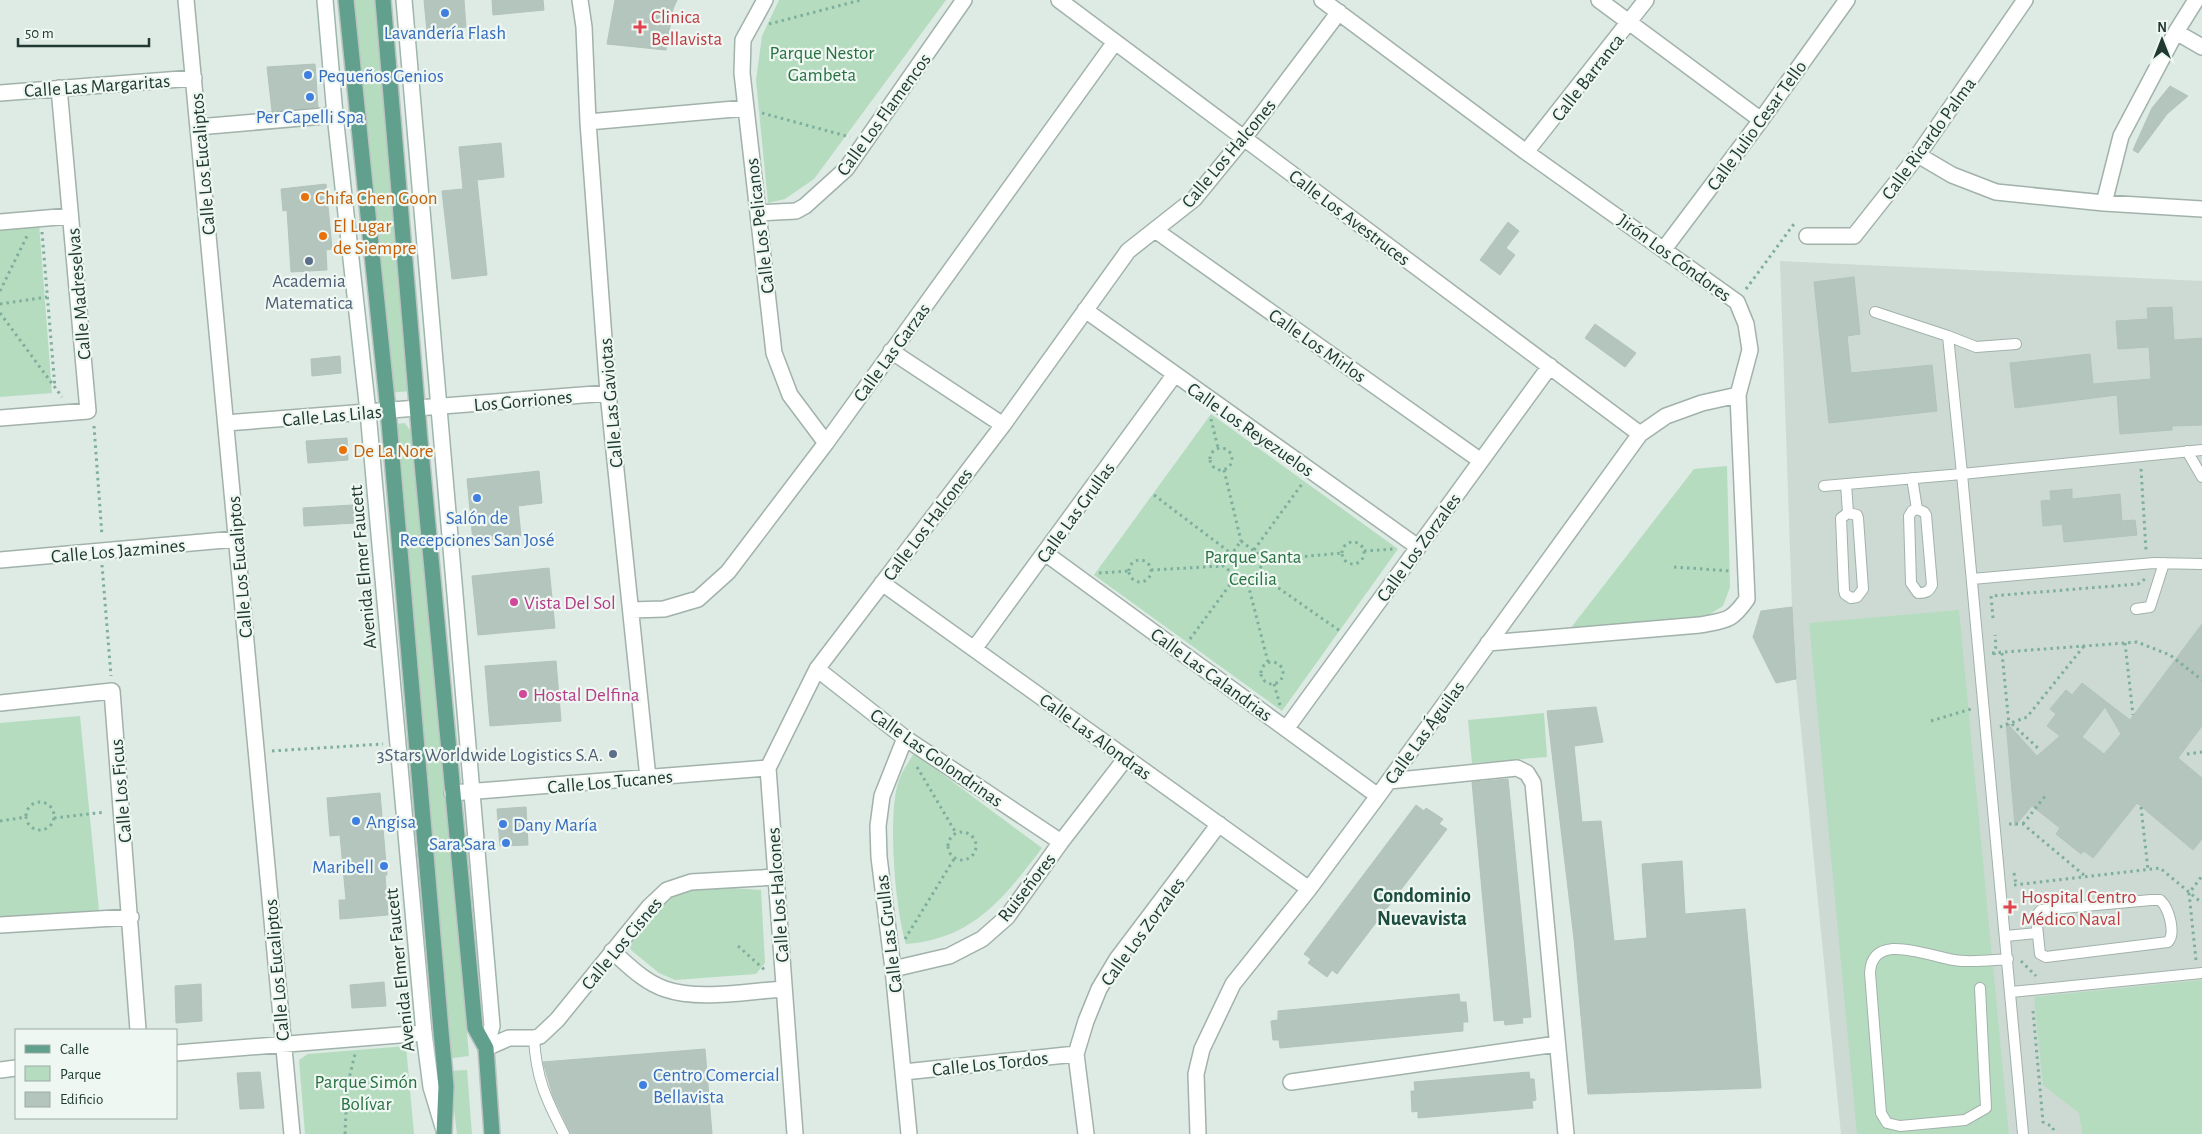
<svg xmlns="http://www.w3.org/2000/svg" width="2202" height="1134" viewBox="0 0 2202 1134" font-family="'Alegreya Sans',sans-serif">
  <rect width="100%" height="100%" fill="#deeae4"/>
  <path fill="#cddad3" d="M1780,261L2202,281V1134H1841L1796,679L1792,607Z"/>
  <path fill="#b6dcbf" d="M353,0H376L410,391L388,393Z
    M779,0H946L814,179L785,199L768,203L756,80L762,36Z
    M39,223L52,393L0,397V227Z
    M1211,414L1398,549L1282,711L1094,575Z
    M405,423L415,437L469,1056L445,1059L396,424Z
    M1727,466L1730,587L1723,606L1705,617L1570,629L1694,469Z
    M1959,610L2009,1134H1857L1809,623Z
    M1544,713L1547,757L1472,763L1468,720Z
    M80,716L99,910L0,919V723Z
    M914,753L1042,848C1004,898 973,939 906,944C895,910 887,812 899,780C902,771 909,762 914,753Z
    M733,888L761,890L765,963L756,974L675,980L659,973L631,950L628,942C635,931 642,918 651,909C673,888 705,888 733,888Z
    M2202,980V1134H2082L2079,1113L2043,1085L2034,997Z
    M406,1046L414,1134H305L299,1060L308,1054Z
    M467,1070L472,1134H457L449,1071Z"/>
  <path fill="#b4c5bd" stroke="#b1c4bb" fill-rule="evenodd" d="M424,0H464L466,27L427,31Z
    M492,0H543L544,10L493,15Z
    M615,0H677L673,9L666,50L607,44Z
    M315,64L318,107L272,111L267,67Z
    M2170,86L2188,96L2167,114L2138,153L2133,150L2152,108Z
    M501,143L504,177L477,180L487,275L452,279L442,191L463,189L459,147Z
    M326,184L332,249L326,250L327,270L291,272L287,210L283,211L281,189Z
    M1508,222L1519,231L1506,248L1515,255L1500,275L1480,260Z
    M1854,277L1860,334L1847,336L1851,373L1932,365L1937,411L1829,423L1814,282Z
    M2172,307L2174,340L2202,338V425L2172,426V430L2120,434L2117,395L2015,408L2010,363L2090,354L2093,384L2151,379L2149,347L2118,349L2116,321L2148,319L2147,308Z
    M1595,324L1636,353L1625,367L1585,338Z
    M340,356L341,373L312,376L311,359Z
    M347,438L348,460L308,463L306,441Z
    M539,471L542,503L518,506L521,536L473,541L467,479Z
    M2072,489V499L2120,494L2122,521L2135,520L2137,535L2064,542L2062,524L2043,526L2041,501L2051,500L2050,491Z
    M353,505L354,523L304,526L303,508Z
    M549,568L555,628L478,635L472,576Z
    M1792,607L1796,679L1776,683L1753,637L1761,611Z
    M2202,624V726L2178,758L2202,778V839L2193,850L2137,803L2093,858L2084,851L2081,854L2056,834L2060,828L2032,806L2015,826L2006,722L2037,756L2060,736L2047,726L2056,714L2050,709L2066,690L2072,695L2082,683L2130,720ZM2105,707L2121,734L2104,754L2082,737Z
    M556,661L561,721L490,726L485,666Z
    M1596,707L1603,742L1574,746L1582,822L1601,821L1614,941L1647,938L1642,864L1682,861L1685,914L1745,909L1761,1088L1588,1094L1574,939L1547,711Z
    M1508,779L1531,1017L1522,1018L1523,1023L1505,1025L1504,1020L1494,1021L1472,782Z
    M380,793L387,875H385L388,915L340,919L339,900H346L340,835L330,836L327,798Z
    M1416,805L1424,811L1426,808L1443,819L1439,824L1447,829L1337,974L1332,970L1327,977L1308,963L1311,959L1304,954Z
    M526,807L528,845L500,846L497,809Z
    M384,982L386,1006L352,1008L350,985Z
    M201,984L202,1021L176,1023L175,986Z
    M1459,994L1460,1002H1466L1468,1022H1463V1031L1280,1048L1279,1040H1273L1271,1021L1278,1020V1011Z
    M705,1049L712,1134H571L553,1096L543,1062Z
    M260,1072L264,1108L240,1109L237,1073Z
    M1529,1072L1530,1079H1534L1536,1100L1532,1101L1533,1108L1418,1118V1111L1412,1112L1411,1091H1415L1414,1082Z"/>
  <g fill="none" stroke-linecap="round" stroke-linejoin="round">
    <defs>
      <path id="lane" d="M1948,336L1976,347L2016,344
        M2187,451L2202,477
        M1912,478L1917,509
        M1846,484L1848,513
        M1824,486L1962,474L1948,336L1875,312
        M1917,509L1924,512L1926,515L1932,585C1929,592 1925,593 1918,593L1911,583L1909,516L1912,511Z
        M1848,513L1857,515L1858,518L1863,589L1857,597L1851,598L1845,594L1844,590L1841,518Z
        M1972,579L2154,563L2202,564
        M2136,609L2150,607L2164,563
        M2151,900H2160C2169,908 2176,933 2168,942L2046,957L2040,954L2036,916L2041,910Z
        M2006,936L2037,933
        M1980,988L1986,1108L1965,1120L1900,1126L1887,1123L1881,1113L1870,973C1872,930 1930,957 1954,960C1971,963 1990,960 2008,959
        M2011,992L2202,973
        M534,1038C536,1078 546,1099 564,1134
        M2023,1134L1962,474L2202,450"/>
      <path id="street" d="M186,0L292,1134
        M580,0L584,27L588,122L608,393L648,778
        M765,0L743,40L742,73L774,353L790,395L826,443
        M1059,0L1640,434
        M1322,0L1526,152L1737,302L1746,324L1750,350L1738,395L1747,599C1731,622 1726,620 1700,625L1488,643
        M1599,0L1761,120
        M2176,32L2202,47
        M0,93L194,78
        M588,122L746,108
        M198,127L335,115
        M1526,152L1646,0
        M1918,155L1952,175L1996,192L2104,203L2202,209
        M2104,203L2121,136L2176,32L2196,0
        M758,213L796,211L805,206L846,169L964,0
        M0,222L70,216
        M1155,230L1481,461
        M1807,236H1854L1918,155L2025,0
        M1664,249L1761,120L1847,0
        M1085,310L1418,547
        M891,351L1003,425
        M0,418L88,411L59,88
        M226,423L608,393
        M1045,553L1378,796
        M0,560L236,539
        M882,583L1309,889
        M631,610L664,609L698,599L728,572L826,443L1115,42
        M974,649L1175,374
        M817,669L905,738L1061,842
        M0,703L112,691L138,1030
        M1286,729L1550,366
        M905,738L882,796L878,826L879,857L893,969L909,1134
        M1389,781L1517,768L1527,773L1533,783L1566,1134
        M452,793L768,768
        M0,925L131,917
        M612,951C628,965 644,982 665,989C699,1001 748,991 784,989
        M893,969L949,956L982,939L1007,917L1061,842L1126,758
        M486,1048L509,1038H534L540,1036L557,1020L649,907L667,890L691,882L775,877
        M176,1053L424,1033
        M0,1070L16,1068
        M904,1072L1076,1054
        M1291,1082L1557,1044
        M795,1134L768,768L817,669L1003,425L1128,251L1194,199L1244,138L1339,12
        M1086,1134L1076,1054L1086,1021L1099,989L1117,959L1219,824
        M1198,1134L1196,1074L1202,1049L1233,984L1309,889L1378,796L1640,434L1666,416L1702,403L1738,395"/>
      <path id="secondary" d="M325,0L335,115L368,412L424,1033L431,1087L443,1127
        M404,0L492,1026L486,1048"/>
      <path id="primary" d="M346,0L388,410L441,1031L446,1086L444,1134
        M383,0L420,441L475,1028L486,1048L492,1134"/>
    </defs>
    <use href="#lane" stroke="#a1b2ab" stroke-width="12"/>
    <use href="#street" stroke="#a1b2ab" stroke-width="18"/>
    <use href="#secondary" stroke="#9eb6ac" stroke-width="18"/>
    <use href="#primary" stroke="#bcc4c2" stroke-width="18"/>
    <path stroke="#7eae9d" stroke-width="3" stroke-dasharray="2.5 4" stroke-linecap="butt" d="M769,24L861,0
      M762,113L850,137
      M42,232L55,388
      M1746,289L1794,224
      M0,291L27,236
      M0,304L47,297
      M0,313L62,397
      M1211,419L1218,448
      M94,426L102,536
      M1210 459a11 11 0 1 1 22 0a11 11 0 1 1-22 0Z
      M2141,469L2146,550
      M1224,470L1241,541
      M1154,495L1232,554
      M1241,541L1266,560L1248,584L1223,566Z
      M1342 553a11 11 0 1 1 22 0a11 11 0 1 1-22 0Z
      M1254,550L1302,484
      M1364,551L1394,549
      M1129 571a11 11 0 1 1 22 0a11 11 0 1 1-22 0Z
      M1266,560L1342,553
      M102,565L111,676
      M1674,567L1731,571
      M1151,570L1223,566
      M1099,573L1129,571
      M1257,573L1340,631
      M1248,584L1268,662
      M1993,618L1991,596L2138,584L2145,579
      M1190,639L1237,575
      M2125,643L2133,715
      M1992,653L2137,642L2170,655L2202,680
      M2002,653L2009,725
      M1994,655L1996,646L1995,635
      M1261 673a11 11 0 1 1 22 0a11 11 0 1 1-22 0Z
      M1274,684L1280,705
      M1931,721L1971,709
      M2012,724L2040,750
      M2000,727L2027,717L2084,646
      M272,751L383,744
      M2187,754L2202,752
      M917,767L956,833
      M26 816a14 14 0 1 1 28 0a14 14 0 1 1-28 0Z
      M2141,807L2148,870
      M54,818L105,812
      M0,821L26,817
      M2009,824H2023L2085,876
      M2023,824L2046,795
      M948 846a14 14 0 1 1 28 0a14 14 0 1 1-28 0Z
      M2014,873L2016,884
      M2014,885L2160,868L2202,903
      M905,939L954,859
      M738,946L767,972
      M2196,960L2189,893L2202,876
      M2021,961L2036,976
      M2033,1011L2043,1122L2053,1127L2054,1134
      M345,1134L347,1087L355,1054"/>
    <use href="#lane" stroke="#fff" stroke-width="10"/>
    <use href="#street" stroke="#fff" stroke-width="15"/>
    <use href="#secondary" stroke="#fff" stroke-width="15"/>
    <use href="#primary" stroke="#62a08e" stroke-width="15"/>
  </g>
  <g fill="#3f7fe0" stroke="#eff7f2" stroke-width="2">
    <circle cx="445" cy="13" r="5"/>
    <circle cx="308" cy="75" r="5"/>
    <circle cx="310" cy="97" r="5"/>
    <circle cx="477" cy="498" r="5"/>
    <circle cx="356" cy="821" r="5"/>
    <circle cx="503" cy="824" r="5"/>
    <circle cx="506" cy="843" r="5"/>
    <circle cx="384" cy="866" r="5"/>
    <circle cx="643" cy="1085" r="5"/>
  </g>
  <g fill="#e0444e" stroke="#eff7f2" stroke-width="2">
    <path d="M637.5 19.5h5v5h5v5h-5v5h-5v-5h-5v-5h5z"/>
    <path d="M2007.5 899.5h5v5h5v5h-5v5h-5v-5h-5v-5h5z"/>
  </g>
  <g fill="#e8710a" stroke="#eff7f2" stroke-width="2">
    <circle cx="305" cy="197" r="5"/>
    <circle cx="323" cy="236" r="5"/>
    <circle cx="343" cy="450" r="5"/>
  </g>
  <g fill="#5c6f8a" stroke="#eff7f2" stroke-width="2">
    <circle cx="309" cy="261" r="5"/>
    <circle cx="613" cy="754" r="5"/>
  </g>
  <g fill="#d1479c" stroke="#eff7f2" stroke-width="2">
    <circle cx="514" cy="602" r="5"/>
    <circle cx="523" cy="694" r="5"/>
  </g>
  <g text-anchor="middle" stroke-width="4.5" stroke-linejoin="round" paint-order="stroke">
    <g font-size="19" fill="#be3a42" stroke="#eff7f2" text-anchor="start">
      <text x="651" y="23">Clinica<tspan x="651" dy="22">Bellavista</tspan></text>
      <text x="2021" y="903">Hospital Centro<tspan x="2021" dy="22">Médico Naval</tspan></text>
    </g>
    <g font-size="19" fill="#366cbe" stroke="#eff7f2" text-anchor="start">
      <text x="445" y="39" text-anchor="middle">Lavandería Flash</text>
      <text x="318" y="82">Pequeños Genios</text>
      <text x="310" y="123" text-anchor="middle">Per Capelli Spa</text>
      <text x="477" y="524" text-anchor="middle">Salón de<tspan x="477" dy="22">Recepciones San José</tspan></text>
      <text x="366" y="828">Angisa</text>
      <text x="513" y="831">Dany María</text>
      <text x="496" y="850" text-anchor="end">Sara Sara</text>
      <text x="374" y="873" text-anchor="end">Maribell</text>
      <text x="653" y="1081">Centro Comercial<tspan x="653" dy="22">Bellavista</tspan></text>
    </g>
    <g font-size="19" fill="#297143" stroke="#eff7f2">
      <text x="822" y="59">Parque Nestor<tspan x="822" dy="22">Gambeta</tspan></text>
      <text x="1253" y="563">Parque Santa<tspan x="1253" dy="22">Cecilia</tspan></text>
      <text x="366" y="1088">Parque Simón<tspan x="366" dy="22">Bolívar</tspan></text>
    </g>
    <g font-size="19" fill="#203a32" stroke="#eff7f2">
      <text transform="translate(1587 77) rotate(-52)" y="7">Calle Barranca</text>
      <text transform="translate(97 85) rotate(-4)" y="7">Calle Las Margaritas</text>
      <text transform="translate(883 114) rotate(-54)" y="7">Calle Los Flamencos</text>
      <text transform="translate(1756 125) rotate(-54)" y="7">Calle Julio Cesar Tello</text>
      <text transform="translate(1928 138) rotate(-54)" y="7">Calle Ricardo Palma</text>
      <text transform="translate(1228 153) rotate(-50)" y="7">Calle Los Halcones</text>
      <text transform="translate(202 164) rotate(-95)" y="7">Calle Los Eucaliptos</text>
      <text transform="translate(1350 217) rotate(37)" y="7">Calle Los Avestruces</text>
      <text transform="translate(759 226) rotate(-97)" y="7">Calle Los Pelicanos</text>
      <text transform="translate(1675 257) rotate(36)" y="7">Jirón Los Cóndores</text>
      <text transform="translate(78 294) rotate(-95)" y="7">Calle Madreselvas</text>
      <text transform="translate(1318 345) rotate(35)" y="7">Calle Los Mirlos</text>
      <text transform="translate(891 352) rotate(-54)" y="7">Calle Las Garzas</text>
      <text transform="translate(523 400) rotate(-5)" y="7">Los Gorriones</text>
      <text transform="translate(610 403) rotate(-95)" y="7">Calle Las Gaviotas</text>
      <text transform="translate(332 415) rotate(-5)" y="7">Calle Las Lilas</text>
      <text transform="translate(1251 429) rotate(35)" y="7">Calle Los Reyezuelos</text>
      <text transform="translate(1075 512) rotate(-54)" y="7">Calle Las Grullas</text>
      <text transform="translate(927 524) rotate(-53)" y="7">Calle Los Halcones</text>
      <text transform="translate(1418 547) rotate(-54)" y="7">Calle Los Zorzales</text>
      <text transform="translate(118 550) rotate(-5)" y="7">Calle Los Jazmines</text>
      <text transform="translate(239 567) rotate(-95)" y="7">Calle Los Eucaliptos</text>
      <text transform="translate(362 567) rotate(-95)" y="7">Avenida Elmer Faucett</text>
      <text transform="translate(1212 674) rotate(36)" y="7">Calle Las Calandrias</text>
      <text transform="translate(1424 732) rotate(-54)" y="7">Calle Las Águilas</text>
      <text transform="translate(1096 736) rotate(36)" y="7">Calle Las Alondras</text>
      <text transform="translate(937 757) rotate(35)" y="7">Calle Las Golondrinas</text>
      <text transform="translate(610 781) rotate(-5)" y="7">Calle Los Tucanes</text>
      <text transform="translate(120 791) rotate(-95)" y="7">Calle Los Ficus</text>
      <text transform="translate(1026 887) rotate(-52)" y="7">Ruiseñores</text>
      <text transform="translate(777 895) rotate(-94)" y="7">Calle Los Halcones</text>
      <text transform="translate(1142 931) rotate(-54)" y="7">Calle Los Zorzales</text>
      <text transform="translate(888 934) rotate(-97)" y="7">Calle Las Grullas</text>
      <text transform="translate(621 943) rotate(-50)" y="7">Calle Los Cisnes</text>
      <text transform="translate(276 970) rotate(-95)" y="7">Calle Los Eucaliptos</text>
      <text transform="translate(399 970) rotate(-96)" y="7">Avenida Elmer Faucett</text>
      <text transform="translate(990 1063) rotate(-6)" y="7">Calle Los Tordos</text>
    </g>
    <g font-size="19" fill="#c56008" stroke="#eff7f2" text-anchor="start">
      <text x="315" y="204">Chifa Chen Goon</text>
      <text x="333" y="232">El Lugar<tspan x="333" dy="22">de Siempre</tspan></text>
      <text x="353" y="457">De La Nore</text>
    </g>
    <g font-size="19" fill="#4e5e75" stroke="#eff7f2">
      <text x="309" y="287">Academia<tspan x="309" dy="22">Matematica</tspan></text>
      <text x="603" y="761" text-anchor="end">3Stars Worldwide Logistics S.A.</text>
    </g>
    <g font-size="19" fill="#b23c85" stroke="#eff7f2" text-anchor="start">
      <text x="524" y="609">Vista Del Sol</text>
      <text x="533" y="701">Hostal Delfina</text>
    </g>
    <g font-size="20" font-weight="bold" fill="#1c4c3e" stroke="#eff7f2">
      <text x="1422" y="902">Condominio<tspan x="1422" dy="23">Nuevavista</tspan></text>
    </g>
  </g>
  <rect x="15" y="1029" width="162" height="90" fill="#eff7f2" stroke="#9caba5"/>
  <rect x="25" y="1045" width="25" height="8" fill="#62a08e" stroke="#9caba5"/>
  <text x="60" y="1054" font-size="15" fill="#203a32">Calle</text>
  <rect x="25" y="1066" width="25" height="15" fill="#b6dcbf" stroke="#9caba5"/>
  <text x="60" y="1079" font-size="15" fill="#203a32">Parque</text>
  <rect x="25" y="1092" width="25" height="15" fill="#b4c5bd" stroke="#9caba5"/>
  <text x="60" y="1104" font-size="15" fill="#203a32">Edificio</text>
  <g transform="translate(2162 40)" stroke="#eff7f2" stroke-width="4" paint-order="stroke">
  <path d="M0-4L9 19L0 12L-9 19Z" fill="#203a32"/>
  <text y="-8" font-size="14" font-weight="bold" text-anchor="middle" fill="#203a32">N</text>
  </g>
  <path d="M18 38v8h131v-8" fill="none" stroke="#203a32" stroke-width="2.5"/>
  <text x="25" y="38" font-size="15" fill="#203a32" stroke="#eff7f2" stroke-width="4" paint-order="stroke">50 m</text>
</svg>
